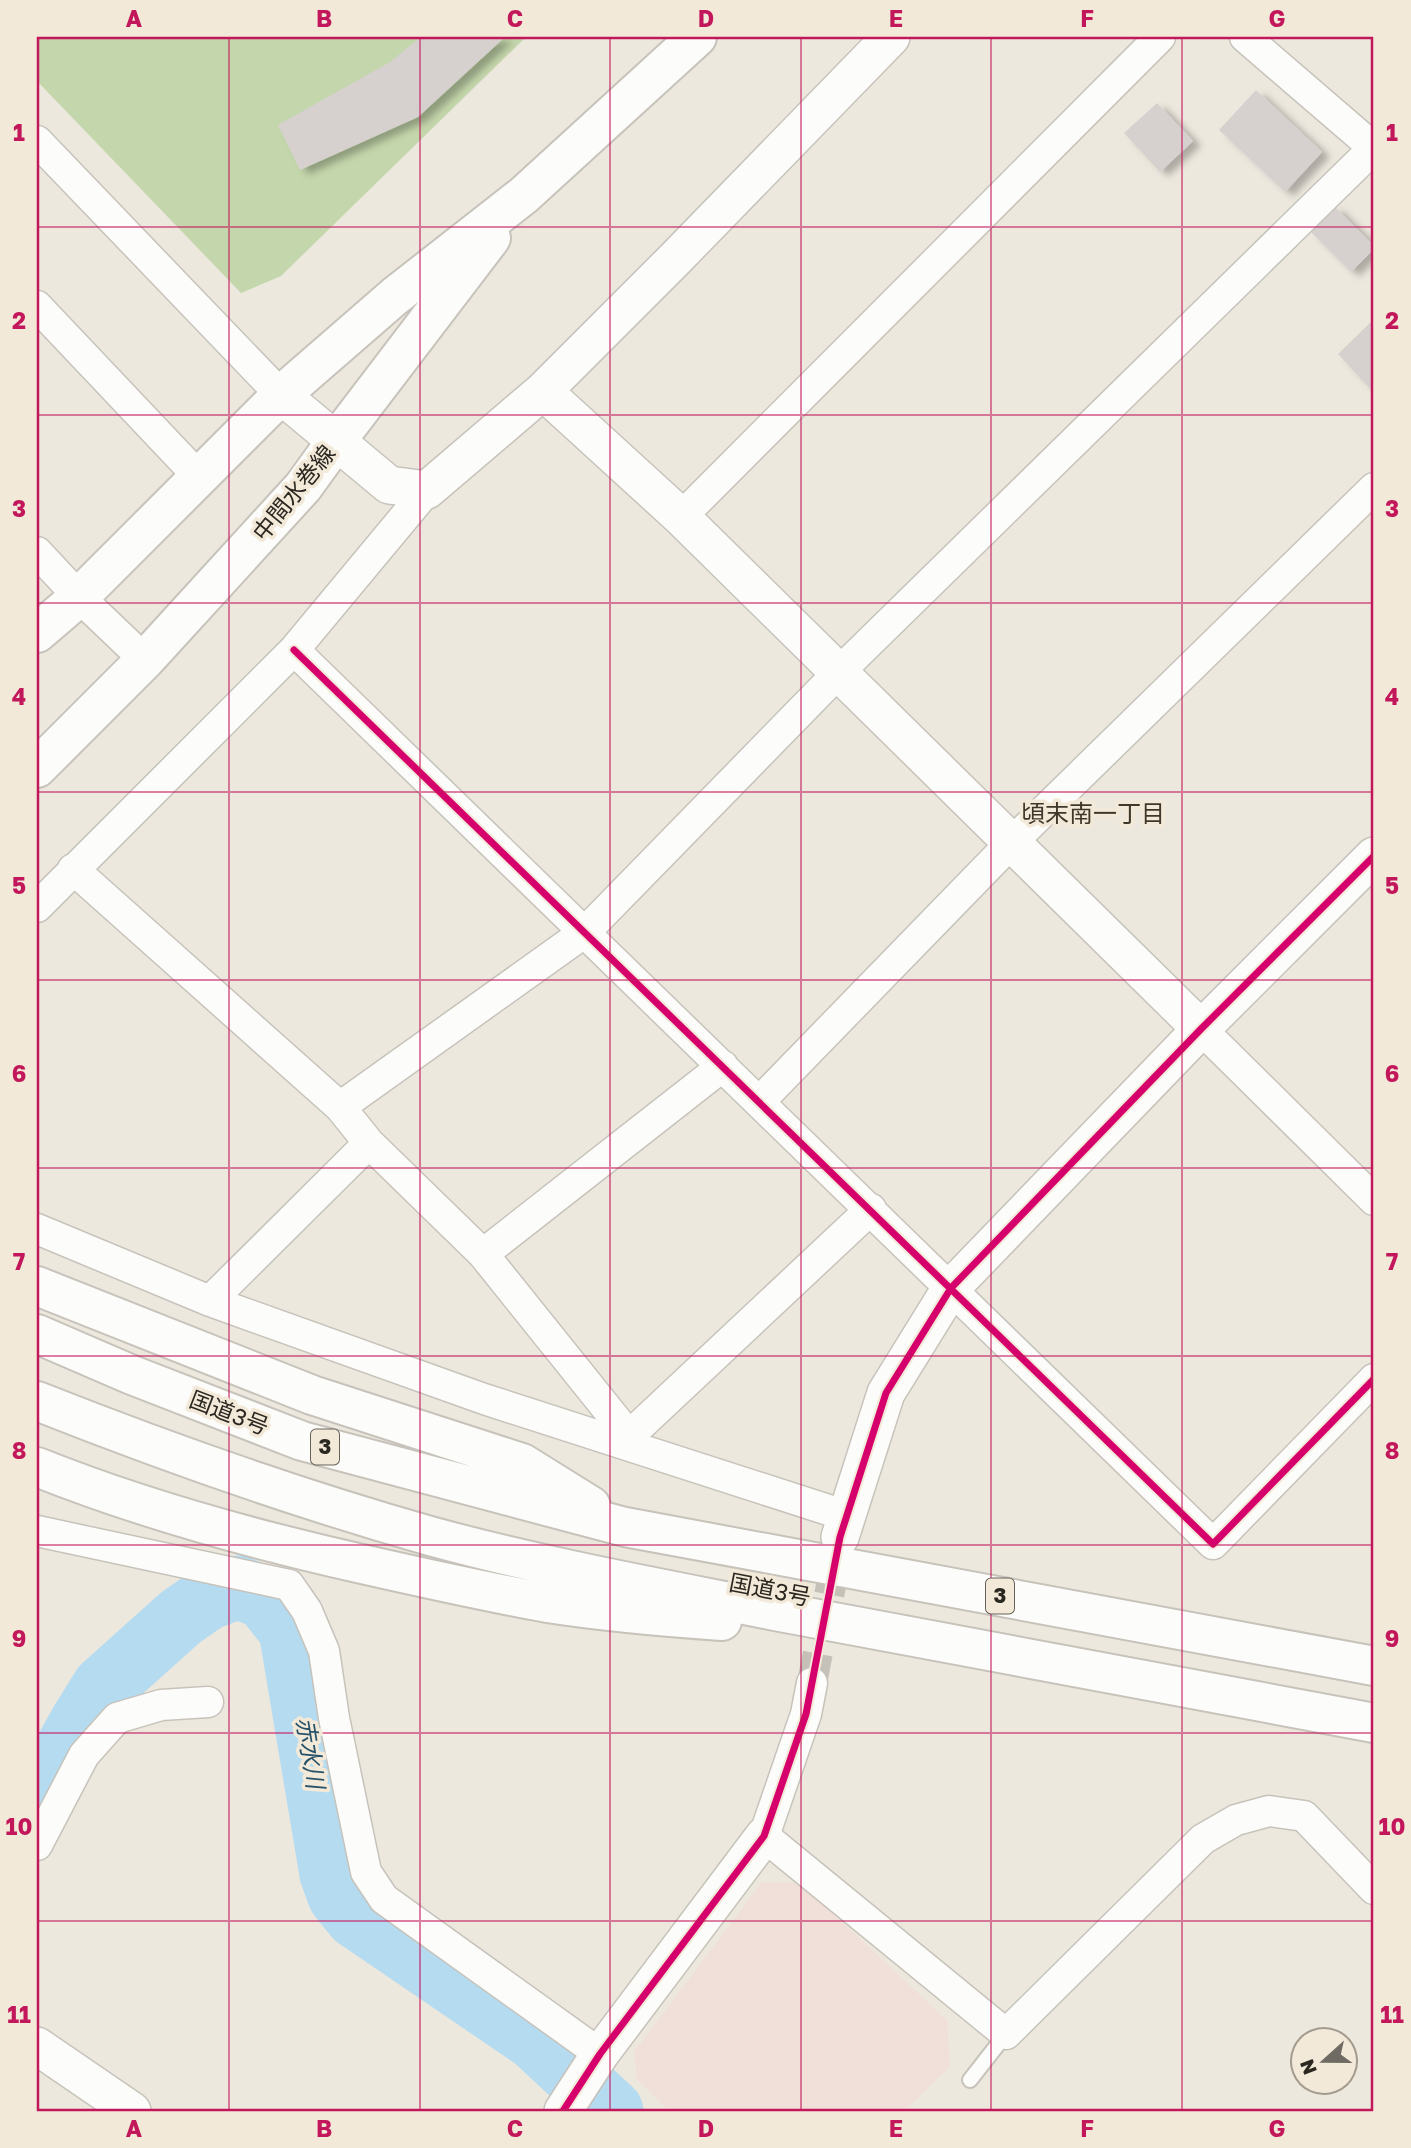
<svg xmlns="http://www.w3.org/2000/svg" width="1411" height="2148" viewBox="0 0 1411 2148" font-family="'Golos Text','Noto Sans JP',sans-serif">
  <defs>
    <filter id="shadow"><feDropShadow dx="8" dy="4.5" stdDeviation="3.5" flood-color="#0004"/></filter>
  </defs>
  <rect width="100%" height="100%" fill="#ede8de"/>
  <path fill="#f1e0da" d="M762,1882L800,1883L947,2020L950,2067L904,2111H669L637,2079L634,2052Z"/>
  <path fill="#c4d6ab" d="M37,37H526L281,276L241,293L37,81Z"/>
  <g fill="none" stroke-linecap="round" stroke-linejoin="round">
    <path stroke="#b5dbf1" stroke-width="63" d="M37,1801L80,1724L103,1687L181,1617L207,1599L238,1587L265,1598L290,1630L331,1874L339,1896L356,1917L535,2039L612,2111"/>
  </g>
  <path fill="#d6d1cf" filter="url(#shadow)" d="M421,37H505L418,117L300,170L278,125L390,62Z
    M1256,90L1322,152L1285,192L1219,130Z
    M1157,103L1193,141L1160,172L1124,133Z
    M1334,206L1374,246V249L1351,272L1310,231Z
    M1374,319V393L1338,354Z"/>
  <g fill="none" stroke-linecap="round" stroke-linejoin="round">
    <path stroke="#c6c1b8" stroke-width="30" stroke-dasharray="30 15" stroke-linecap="butt" d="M812,1683L839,1545"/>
    <defs>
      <path id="service" d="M970,2080L1006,2034"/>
      <path id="minor" d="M1245,37L1374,148
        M37,141L281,395
        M37,306L198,476
        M681,517L1160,37
        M37,552L79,597L145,660
        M294,650L1213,1544L1374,1379
        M73,869L340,1107L369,1143L483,1254L629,1436L871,1209
        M37,907L294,650L427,490
        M1201,1029L1374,1200
        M760,1101L1011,843L1374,488
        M340,1107L585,932L839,672L1374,148
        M37,1229L210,1301L484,1399L847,1516
        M483,1254L723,1066
        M210,1301L369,1143
        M37,1531L289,1585L307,1611L324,1651L334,1718L366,1872L384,1899L600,2054
        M812,1683L806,1714L764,1836L1006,2034L1203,1839L1236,1820L1269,1811L1304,1816L1374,1889
        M37,1845L84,1755L117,1718L161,1705L208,1702"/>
      <path id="tertiary" d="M543,391L681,517L1201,1029
        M281,395L389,485L427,490L543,391L676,258L891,37
        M840,1537L886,1393L951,1288L1201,1029L1374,856
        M37,2046L132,2111
        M563,2111L600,2054L764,1836"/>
      <path id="secondary" d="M37,633L79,597L281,395L395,296L524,195L697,37
        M37,768L145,660L303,487L337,440L491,238"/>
      <path id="trunk" d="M37,1286L312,1395L522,1463L591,1506
        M37,1334L132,1375L302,1441L625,1527L1374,1666
        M37,1401C166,1452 296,1498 430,1536C543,1567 659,1588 775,1611C974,1650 1174,1686 1374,1723
        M37,1467C142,1509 251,1539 362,1564C424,1578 486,1592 548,1603C606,1612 664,1617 722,1621"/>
    </defs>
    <use href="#service" stroke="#c7c3bb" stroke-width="18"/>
    <use href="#minor" stroke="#c7c3bb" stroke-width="33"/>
    <use href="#tertiary" stroke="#c7c3bb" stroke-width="40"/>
    <use href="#secondary" stroke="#c7c3bb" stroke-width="42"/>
    <use href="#trunk" stroke="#c7c3bb" stroke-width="42"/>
    <use href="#service" stroke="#fcfcfa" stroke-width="14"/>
    <use href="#minor" stroke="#fcfcfa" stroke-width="30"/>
    <use href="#tertiary" stroke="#fcfcfa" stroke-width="37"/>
    <use href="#secondary" stroke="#fcfcfa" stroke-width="38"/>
    <use href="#trunk" stroke="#fcfcfa" stroke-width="38"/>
    <defs>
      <path id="cycleway" d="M294,650L1213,1544L1374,1379
        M563,2111L600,2054L764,1836L806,1714L840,1537L886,1393L951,1288L1201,1029L1374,856"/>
    </defs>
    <use href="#cycleway" stroke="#f3e9d8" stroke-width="11"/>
    <use href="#cycleway" stroke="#d6006c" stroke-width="7"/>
  </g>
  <path fill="none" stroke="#c2185b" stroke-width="2" stroke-opacity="0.55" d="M229,37V2111M420,37V2111M610,37V2111M801,37V2111M991,37V2111M1182,37V2111M37,227H1374M37,415H1374M37,603H1374M37,792H1374M37,980H1374M37,1168H1374M37,1356H1374M37,1545H1374M37,1733H1374M37,1921H1374"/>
  <g text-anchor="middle" stroke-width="7" stroke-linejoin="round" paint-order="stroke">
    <g fill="#f3e9d8" stroke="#676158" stroke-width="2">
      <rect x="311" y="1429.5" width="28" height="35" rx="5"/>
      <rect x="986" y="1578.5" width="28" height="35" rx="5"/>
    </g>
    <g font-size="21" font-weight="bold" fill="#2b2721">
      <text x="325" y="1454">3</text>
      <text x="1000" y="1603">3</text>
    </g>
    <g font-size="23" fill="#2b2721" stroke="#f3e9d8">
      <text transform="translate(294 493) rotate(-51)" y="8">中間水巻線</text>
      <text transform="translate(229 1413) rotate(21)" y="8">国道3号</text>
      <text transform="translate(770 1590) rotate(11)" y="8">国道3号</text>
    </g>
    <g font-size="24" fill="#3f372a" stroke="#f3e9d8">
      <text x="1093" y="822">頃末南一丁目</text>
    </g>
    <g font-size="24" font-style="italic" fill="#27526a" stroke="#f3e9d8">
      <text transform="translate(310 1753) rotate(81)" y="8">赤水川</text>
    </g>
  </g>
  <rect width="1411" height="2148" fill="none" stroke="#f3e9d8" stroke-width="77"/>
  <g transform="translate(1324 2061) rotate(249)"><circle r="33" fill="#f3e9d8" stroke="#a39b8f" stroke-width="2"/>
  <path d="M0-5L12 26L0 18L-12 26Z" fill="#6f6b63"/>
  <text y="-10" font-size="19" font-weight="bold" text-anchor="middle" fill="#2b2721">N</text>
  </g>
  <rect x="38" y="38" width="1334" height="2072" fill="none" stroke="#c2185b" stroke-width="2.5"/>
  <g font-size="23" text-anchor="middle" font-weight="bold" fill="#c2185b">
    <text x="134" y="27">A</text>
    <text x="324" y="27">B</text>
    <text x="515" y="27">C</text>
    <text x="706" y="27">D</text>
    <text x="896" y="27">E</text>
    <text x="1087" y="27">F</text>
    <text x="1277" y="27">G</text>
    <text x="19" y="141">1</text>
    <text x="1392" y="141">1</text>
    <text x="19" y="329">2</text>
    <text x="1392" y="329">2</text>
    <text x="19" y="517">3</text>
    <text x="1392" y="517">3</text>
    <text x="19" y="705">4</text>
    <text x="1392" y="705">4</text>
    <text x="19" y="894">5</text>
    <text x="1392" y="894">5</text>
    <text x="19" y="1082">6</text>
    <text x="1392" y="1082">6</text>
    <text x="19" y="1270">7</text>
    <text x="1392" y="1270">7</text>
    <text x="19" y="1459">8</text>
    <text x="1392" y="1459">8</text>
    <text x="19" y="1647">9</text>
    <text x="1392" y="1647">9</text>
    <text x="19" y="1835">10</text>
    <text x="1392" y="1835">10</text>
    <text x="19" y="2023">11</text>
    <text x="1392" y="2023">11</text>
    <text x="134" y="2137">A</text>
    <text x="324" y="2137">B</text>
    <text x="515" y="2137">C</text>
    <text x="706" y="2137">D</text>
    <text x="896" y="2137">E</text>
    <text x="1087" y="2137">F</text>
    <text x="1277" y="2137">G</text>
  </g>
</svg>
